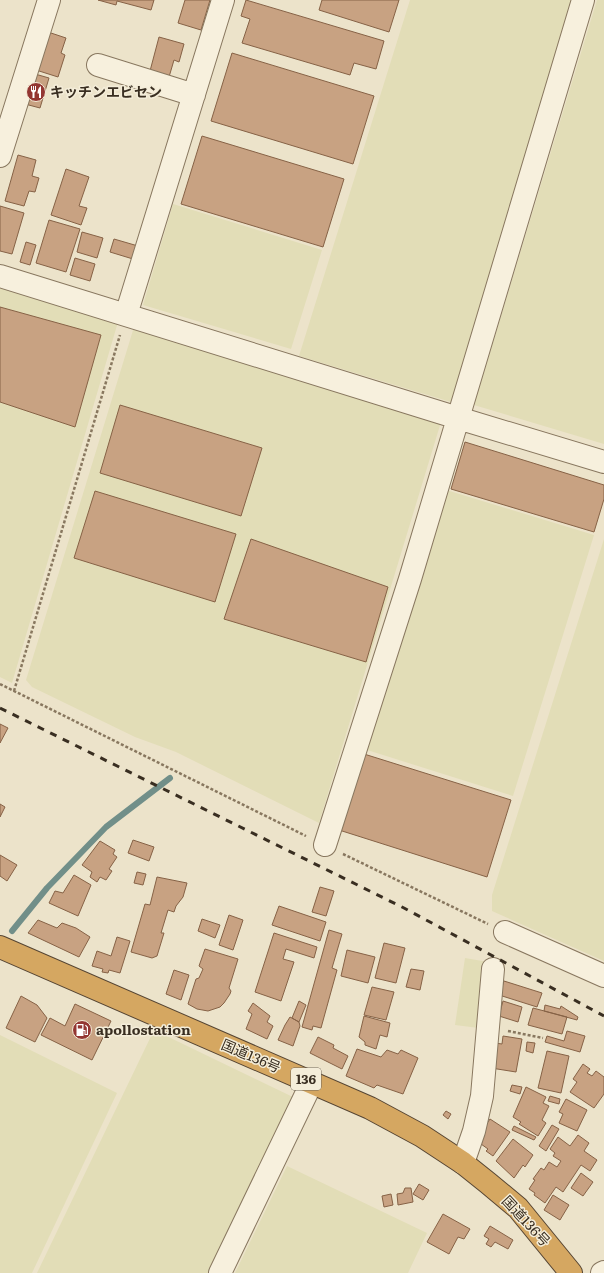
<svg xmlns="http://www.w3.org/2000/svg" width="604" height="1273" viewBox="0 0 604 1273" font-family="Literata,'Noto Sans JP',serif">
  <rect width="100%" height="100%" fill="#ece3ca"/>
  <path fill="#e2ddb7" d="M410,0H574L451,402L299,356Z
    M597,0H604V444L474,405Z
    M173,204L322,250L291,349L143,305Z
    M0,287L118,322L12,683L0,677Z
    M134,327L441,422L319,823L176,752L135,737L32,687L26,680Z
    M443,489L594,535L513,796L364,749Z
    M604,539V961L492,911V895Z
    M465,958L488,962L479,1028L455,1025Z
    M154,1030L295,1098L210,1273H37Z
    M0,1035L117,1093L32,1273H0Z
    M287,1166L427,1233L408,1273H235Z"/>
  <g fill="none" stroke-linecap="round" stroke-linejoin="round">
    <path stroke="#718f89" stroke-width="6" d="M12,931L47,888L106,827L170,778"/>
  </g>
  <path fill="#c8a282" stroke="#866246" d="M98,0H154L151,10L117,1L116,5Z
    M185,0H210L201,30L178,23Z
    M246,0L384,41L376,69L354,63L350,75L242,43L250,19L241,16Z
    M322,0H399L389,32L319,10Z
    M48,32L66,38L61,53L65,55L58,77L36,70Z
    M159,37L184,44L179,62L174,60L169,77L150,71Z
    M232,53L374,96L353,164L211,121Z
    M35,74L49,78L40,108L25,104Z
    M202,136L344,179L323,247L181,204Z
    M18,155L36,160L32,176L39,178L35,192L29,191L24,206L5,201Z
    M66,169L89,177L79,206L87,208L81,225L51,215Z
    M0,206L24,213L12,254L0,251Z
    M49,220L80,229L66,272L36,263Z
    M82,232L103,238L97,258L77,252Z
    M114,239L138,246L133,259L110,252Z
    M26,242L36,245L30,265L20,262Z
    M75,258L95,264L90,281L70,275Z
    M0,307L101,335L75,427L0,402Z
    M120,405L262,448L241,516L100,473Z
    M465,442L604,485V499L594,532L451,489Z
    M95,491L236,534L215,602L74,558Z
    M251,539L388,587L366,662L224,619Z
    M0,724L8,728L0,743Z
    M364,754L511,800L487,877L339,830Z
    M0,804L5,807L0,817Z
    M133,840L154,847L149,861L128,853Z
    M100,841L115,850L113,854L117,857L109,869L112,871L106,880L100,877L97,882L90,877L92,872L82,865Z
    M0,855L17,865L7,881L0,876Z
    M137,872L146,874L143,885L134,883Z
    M74,875L91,885L78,916L49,903L55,891L63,893Z
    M157,877L187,883L183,897L176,906L174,912L168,910L161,933H164L157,956L152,958L131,952L145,904L150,905Z
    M320,887L334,891L326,916L312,912Z
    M279,906L326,922L320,941L272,925Z
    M229,915L243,920L233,950L219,945Z
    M202,919L220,925L215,938L198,931Z
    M38,920L57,928L62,923L76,928L90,937L79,957L28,933Z
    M329,930L342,934L332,968L337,970L321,1028L313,1026L312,1030L302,1027Z
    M274,933L317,947L314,958L286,949L283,959L294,962L281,1001L255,992Z
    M117,937L130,941L120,973L109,970L108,973L102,972L103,969L92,966L97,951L111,956Z
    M384,943L405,948L396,983L375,978Z
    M205,949L238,959L229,988L231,991L230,994L224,1003L220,1007L208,1011L197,1009L188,1004L196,979L199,978L203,969L199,966Z
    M347,950L375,957L368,983L341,976Z
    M411,969L424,971L420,990L406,987Z
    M174,970L189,975L181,1000L166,994Z
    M504,981L542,993L537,1007L499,995Z
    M372,987L394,992L386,1020L364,1015Z
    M21,996L37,1005L47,1018L35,1042L6,1028Z
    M299,1001L306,1005L299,1022L292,1018Z
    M503,1001L522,1007L518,1022L499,1016Z
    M253,1003L270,1016L267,1022L273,1026L267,1039L246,1029L252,1014L248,1011Z
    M75,1004L111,1021L92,1060L41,1035L50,1018L65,1026Z
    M545,1005L560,1009L561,1006L578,1017L577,1020L544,1011Z
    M533,1008L567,1017L562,1034L528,1025Z
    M364,1016L390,1023L387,1037L380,1035L376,1049L365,1045V1042L359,1037Z
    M290,1017L299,1022L300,1026L293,1046L278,1040L285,1025Z
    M567,1031L585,1036L580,1052L545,1042L547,1036L564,1041Z
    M503,1036L522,1039L516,1072L491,1068L495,1043L502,1044Z
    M318,1037L334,1045L333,1048L348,1056L342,1069L310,1053Z
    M527,1042L535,1043L533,1053L526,1051Z
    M357,1049L381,1057L387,1050L398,1054L401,1050L418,1058L403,1094L377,1085L374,1088L346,1076Z
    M547,1051L569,1056L561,1093L538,1088Z
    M583,1064L590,1069L587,1073L592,1076L596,1071L604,1077V1094L594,1108L570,1092L577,1082L573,1079Z
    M512,1085L522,1087L520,1094L510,1091Z
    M526,1087L546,1097L543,1103L549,1106L542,1120L546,1123L538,1136L519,1124L521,1122L513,1117Z
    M550,1096L560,1099L559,1104L548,1101Z
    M566,1099L587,1110L577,1131L559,1123L563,1114L559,1112Z
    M446,1111L451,1114L448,1119L443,1115Z
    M490,1119L510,1132L493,1156L486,1151L488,1149L481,1144L482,1142L477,1138Z
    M552,1125L559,1129L546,1151L539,1146Z
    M514,1126L536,1137L534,1140L512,1130Z
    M578,1135L589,1143L584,1151L597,1160L590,1171L581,1165L563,1192L556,1187L545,1203L534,1195L535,1193L529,1189L535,1180L533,1179L541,1168L544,1170L549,1162L557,1167L561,1161L553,1156L555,1153L550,1149L558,1137L570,1146Z
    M513,1139L533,1155L525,1167L523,1165L514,1178L496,1161Z
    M581,1173L593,1182L583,1196L571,1188Z
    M419,1184L429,1190L423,1200L413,1194Z
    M405,1188H411L413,1202L398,1205L397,1194L403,1193Z
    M391,1194L393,1205L384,1207L382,1196Z
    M553,1195L569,1205L560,1220L544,1210Z
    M443,1214L470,1229L464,1239L458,1237L449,1254L427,1242Z
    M490,1226L513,1240L508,1249L495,1242L491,1247L486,1244L489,1239L484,1236Z"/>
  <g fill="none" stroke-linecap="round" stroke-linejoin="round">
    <defs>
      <path id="minor" d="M98,65L194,95
        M0,156L49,0
        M0,276L458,418L604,462
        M126,315L223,0
        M325,845L410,579L583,0
        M505,932L604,976
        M463,1163L474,1131L482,1096L493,969
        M220,1273L312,1082
        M602,1273L604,1272"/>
      <path id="highway" d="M0,947L370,1108L422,1136L463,1163L488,1183L518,1208L571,1273"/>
    </defs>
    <use href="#minor" stroke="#88775f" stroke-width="24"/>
    <use href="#highway" stroke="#564533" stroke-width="24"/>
    <path stroke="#88775f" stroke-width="2.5" stroke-dasharray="3 2" stroke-linecap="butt" d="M0,684L306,836
      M14,691L120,335
      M343,854L488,924
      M508,1031L543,1038"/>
    <use href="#minor" stroke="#f7f0dd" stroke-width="22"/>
    <use href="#highway" stroke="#d5a761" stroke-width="22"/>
    <path stroke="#392e21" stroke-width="3" stroke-dasharray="7 7" stroke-linecap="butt" d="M0,708L404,908L604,1016"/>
  </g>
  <defs>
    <symbol id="restaurant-disc" viewBox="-11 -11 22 22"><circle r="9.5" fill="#933632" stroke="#f4edd9"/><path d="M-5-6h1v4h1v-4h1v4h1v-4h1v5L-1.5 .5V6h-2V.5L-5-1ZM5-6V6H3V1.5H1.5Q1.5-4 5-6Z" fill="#fff"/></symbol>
    <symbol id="fuel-disc" viewBox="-11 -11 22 22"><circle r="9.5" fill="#933632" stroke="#f4edd9"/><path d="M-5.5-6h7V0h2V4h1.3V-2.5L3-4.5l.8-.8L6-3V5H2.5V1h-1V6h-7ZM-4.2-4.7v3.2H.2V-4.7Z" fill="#fff"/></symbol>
  </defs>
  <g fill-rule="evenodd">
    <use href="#restaurant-disc" x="25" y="81" width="22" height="22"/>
    <use href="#fuel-disc" x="71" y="1019" width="22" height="22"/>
  </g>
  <g text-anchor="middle" stroke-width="3" stroke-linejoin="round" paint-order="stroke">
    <rect fill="#f4edd9" stroke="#716758" stroke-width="1" x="291" y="1068" width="30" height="22" rx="3"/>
    <g font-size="13" font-weight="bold" fill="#392e21">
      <text x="306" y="1084">136</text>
    </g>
    <g font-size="14" font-weight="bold" fill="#392e21" stroke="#f4edd9" text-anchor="start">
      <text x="50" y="97">キッチンエビセン</text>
      <text x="96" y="1035">apollostation</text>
    </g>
    <g font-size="14" fill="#392e21" stroke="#f4edd9">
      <text transform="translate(251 1056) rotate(23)" y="5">国道136号</text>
      <text transform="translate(526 1221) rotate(47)" y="5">国道136号</text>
    </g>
  </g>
</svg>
